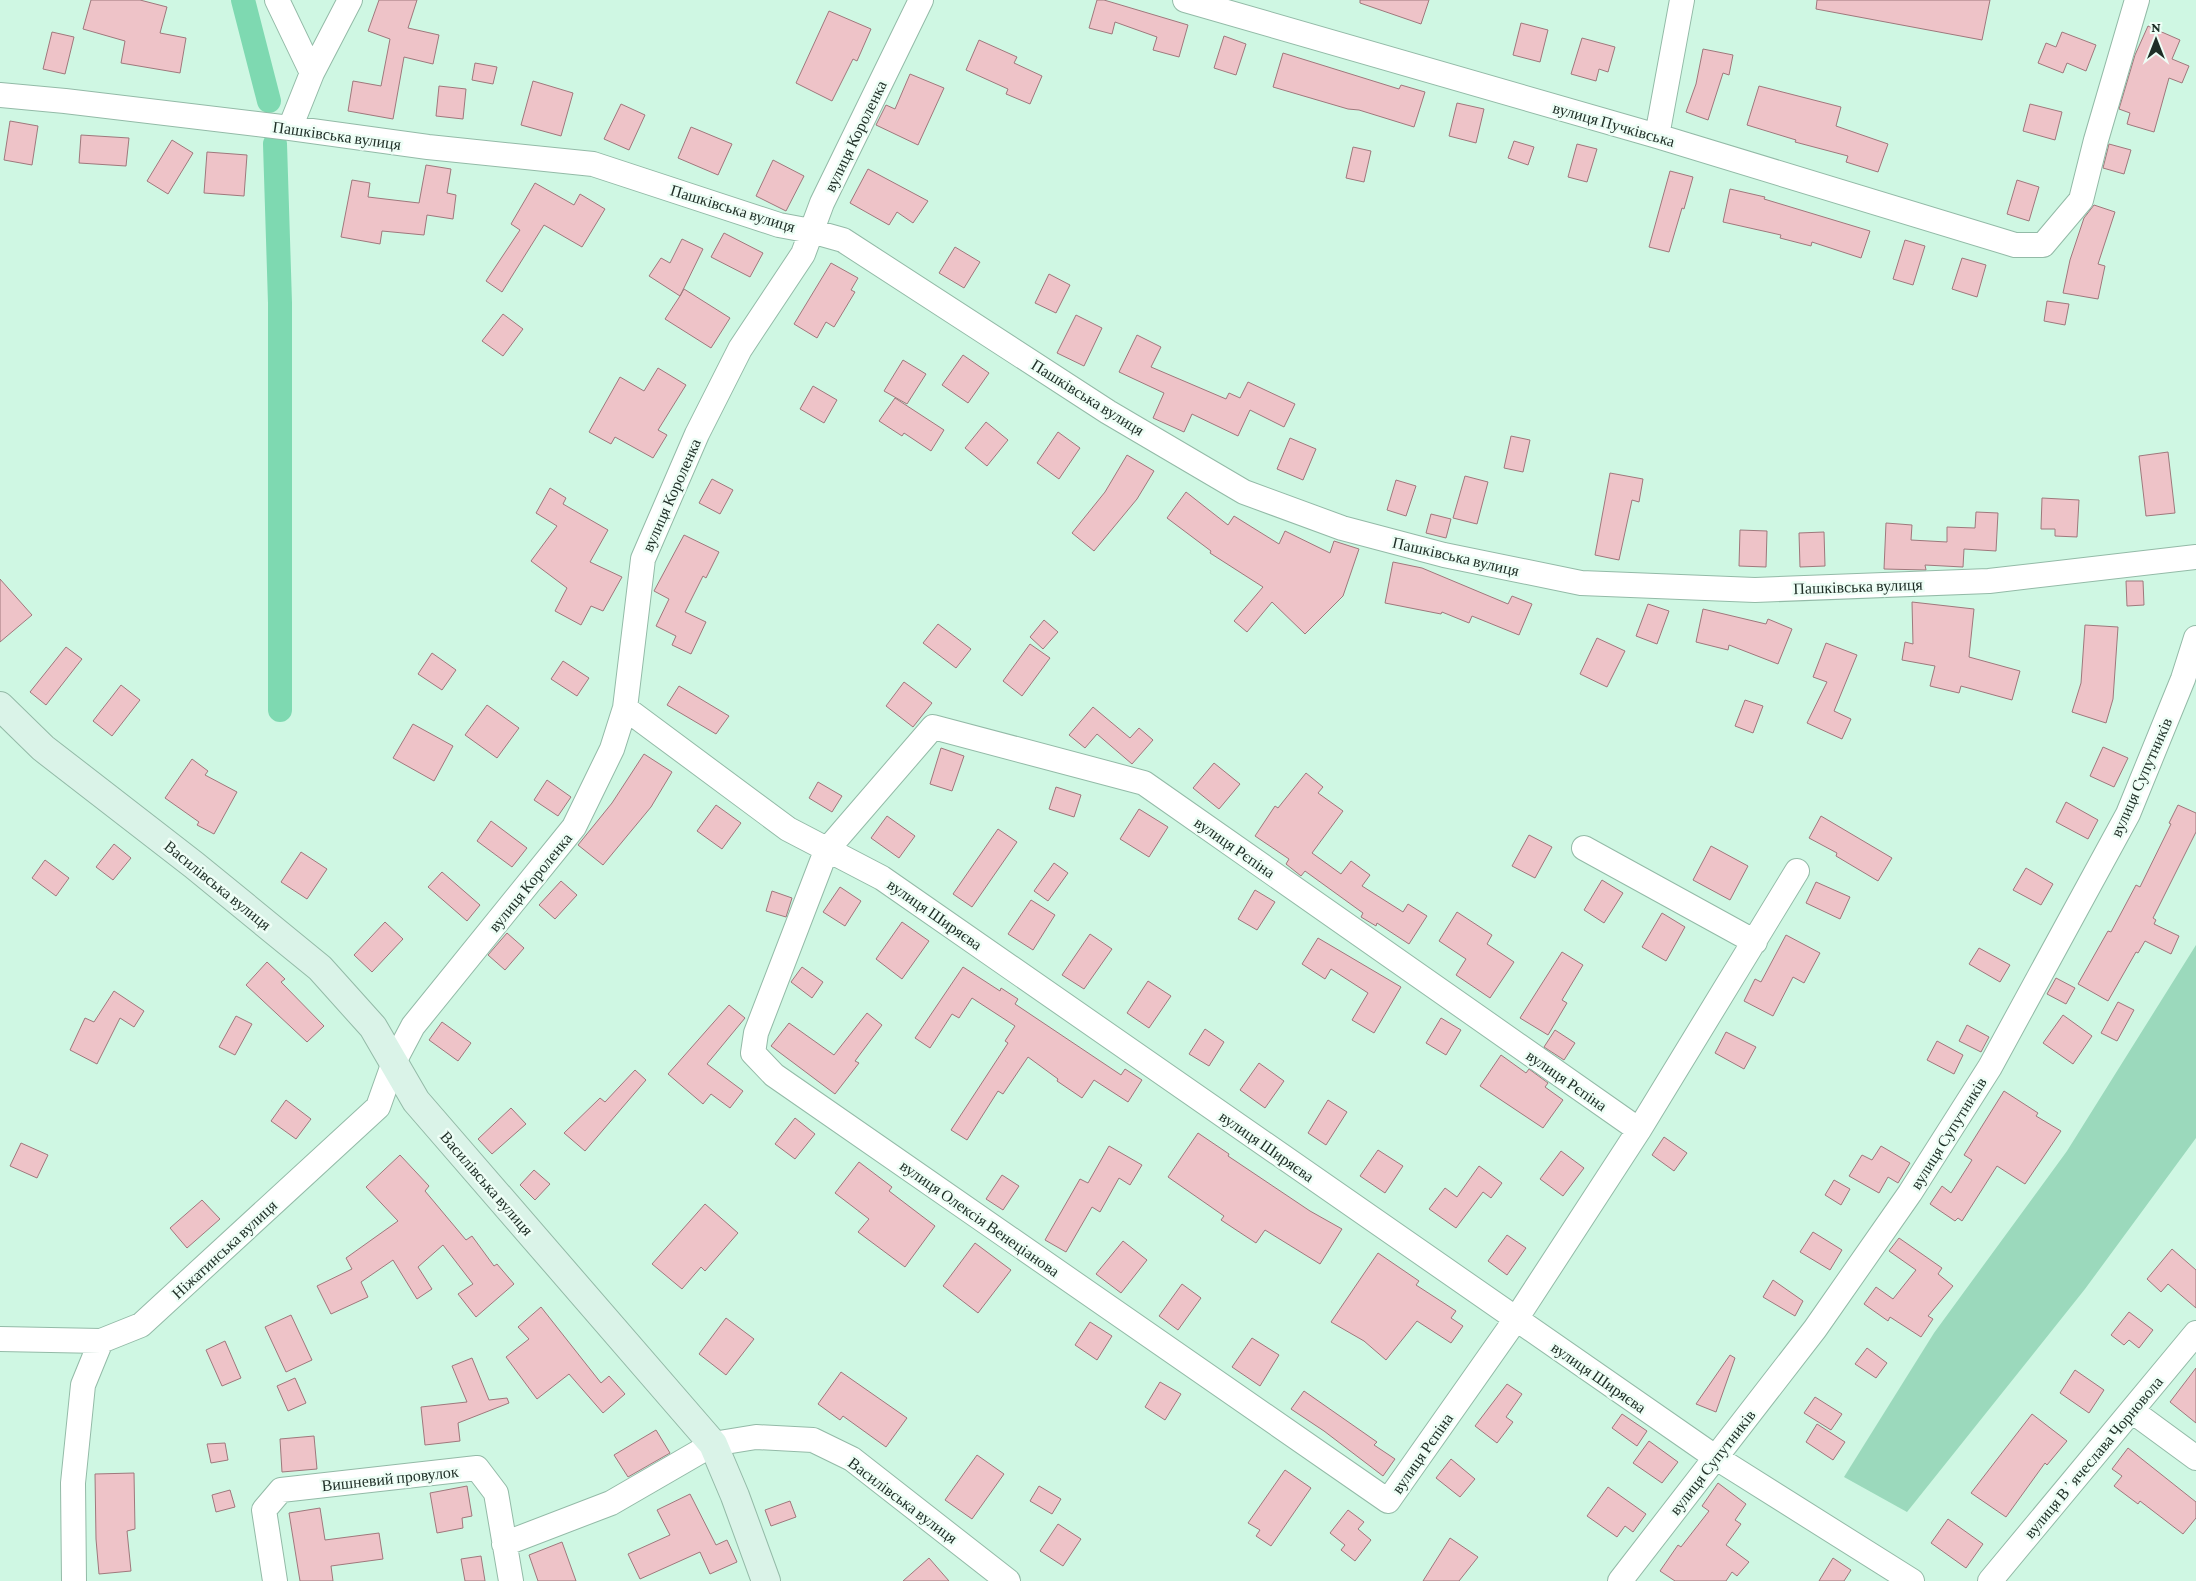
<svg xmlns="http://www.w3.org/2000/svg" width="2196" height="1581" viewBox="0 0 2196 1581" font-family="'Crimson Pro',serif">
  <rect width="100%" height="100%" fill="#cff7e3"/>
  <path fill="#9bd9bc" d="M2196,945V1138L2085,1289L1907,1512L1844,1477L1934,1333L2067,1151Z"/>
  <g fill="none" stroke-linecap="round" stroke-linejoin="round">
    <path stroke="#7ed9b1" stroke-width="24" d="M243,0L269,101
      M275,144L280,303V710"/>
  </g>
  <path fill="#eec3c8" stroke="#9f787c" d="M91,0H140L167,7L160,33L186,38L180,73L121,63L125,41L83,29Z
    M379,0H417L408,28L439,35L433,64L404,57L393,119L348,111L353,81L381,86L390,39L368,31Z
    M1097,0H1104L1188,25L1179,57L1153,50L1157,37L1115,22L1112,34L1089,28Z
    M1360,0H1429L1421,24L1360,3Z
    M1817,0H1990L1982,40L1816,9Z
    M829,11L871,29L857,61L853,59L832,101L796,83Z
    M1521,23L1548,30L1540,62L1513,55Z
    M2148,26L2180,40L2172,59L2189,66L2182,83L2169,78L2154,132L2127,124L2130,113L2119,109L2135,55Z
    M52,32L74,37L65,74L43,69Z
    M2062,32L2096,45L2086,71L2067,63L2063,73L2038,63L2046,43L2056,47Z
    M1224,36L1246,44L1236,75L1214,68Z
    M1582,38L1615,47L1608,72L1599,69L1596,81L1571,74Z
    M979,40L1017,57L1014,63L1042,76L1030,104L1006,94L1008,89L966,70Z
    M1703,49L1733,55L1729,75L1723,73L1708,120L1686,112L1696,84Z
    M1283,53L1399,89L1401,85L1425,92L1414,127L1359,110L1348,109L1273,87Z
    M475,63L497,67L493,84L472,80Z
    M910,74L944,88L918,145L876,125L886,105L895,109Z
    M533,81L573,93L561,136L521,125Z
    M439,86L466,89L463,119L436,116Z
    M1759,86L1841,107L1836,126L1888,144L1878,172L1846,162L1848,156L1795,142L1796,140L1747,125Z
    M1457,103L1484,109L1476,143L1449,136Z
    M621,104L645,115L629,150L604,139Z
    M2030,104L2062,112L2055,140L2023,131Z
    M10,121L38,126L32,165L4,160Z
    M691,127L732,144L718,175L678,158Z
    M81,135L129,138L126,166L79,163Z
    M172,140L193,153L168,194L147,181Z
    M1514,141L1534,147L1528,165L1508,158Z
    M1577,144L1597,149L1587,182L1568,177Z
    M2109,144L2131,150L2124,174L2103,168Z
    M1353,147L1371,151L1364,182L1346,178Z
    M207,152L247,155L244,196L204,193Z
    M773,160L804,176L786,211L756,196Z
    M426,165L451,169L447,193L456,195L453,219L427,215L424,235L382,231L380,244L341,237L352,180L370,183L368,197L419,203Z
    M868,169L928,201L913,223L897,212L889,225L850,203Z
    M1670,171L1693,177L1684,209L1682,208L1669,252L1649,247Z
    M2017,180L2039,187L2029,221L2007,214Z
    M535,183L574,205L580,194L605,209L582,247L544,225L502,292L486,281L520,230L511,224Z
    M1730,189L1765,197L1764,199L1870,231L1861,258L1812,242L1811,246L1780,238L1781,235L1723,222Z
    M2094,205L2115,212L2098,264L2105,266L2098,299L2063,293L2070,260L2084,218Z
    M724,233L763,253L750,277L711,257Z
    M682,239L703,249L680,296L684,289L730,318L711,348L665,319L680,296L649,276L661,258L670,263Z
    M1905,240L1925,246L1913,285L1893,279Z
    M955,247L980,262L964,288L939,273Z
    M1962,258L1986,265L1977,297L1952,289Z
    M831,263L858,278L851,290L855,292L834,327L826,322L817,338L794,324Z
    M1049,274L1070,285L1056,313L1035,303Z
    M2047,301L2069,304L2065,325L2044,321Z
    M503,314L523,329L503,356L482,341Z
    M1076,315L1102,328L1084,366L1057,353Z
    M1137,335L1161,347L1151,367L1226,399L1229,393L1240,398L1248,382L1295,404L1284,427L1250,410L1238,436L1192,414L1184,432L1153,418L1164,393L1119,372Z
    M963,355L989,373L968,403L942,385Z
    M903,360L926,374L907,404L884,391Z
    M658,368L686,385L658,430L667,435L653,458L615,437L611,444L589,432L620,377L644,391Z
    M813,386L837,400L824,423L800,409Z
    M895,398L944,430L931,451L904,433L902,436L879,421Z
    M986,422L1008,440L987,466L965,448Z
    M1058,432L1080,448L1059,479L1037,463Z
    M1511,436L1530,440L1523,472L1504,468Z
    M1290,438L1316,449L1303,480L1277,469Z
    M2168,452L2175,513L2146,516L2139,456Z
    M1127,455L1154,471L1137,499L1094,551L1072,533L1105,492Z
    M1610,473L1643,479L1639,502L1632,500L1619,560L1595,555Z
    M1465,476L1488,482L1477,524L1453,518Z
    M712,479L733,490L720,514L699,503Z
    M1396,480L1416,486L1406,516L1387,510Z
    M550,488L566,498L563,504L608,530L590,562L622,577L603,611L591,606L581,625L555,611L567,588L531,561L557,526L536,513Z
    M1186,492L1228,525L1234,516L1279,544L1285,531L1330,553L1334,541L1359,549L1343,596L1305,634L1272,602L1247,632L1234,621L1263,587L1210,553L1211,551L1167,518Z
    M2042,498L2079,500L2077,537L2055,536V529H2041Z
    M1976,512L1998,513L1996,551L1964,549L1963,567L1925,565L1926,570L1884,569L1886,523L1912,525L1911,540L1947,542V527L1975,528Z
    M1431,514L1451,519L1446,538L1426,533Z
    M1740,530L1767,531L1766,567L1739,566Z
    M1824,532L1825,566L1800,567L1799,533Z
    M684,535L719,552L706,578L703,576L685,612L706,622L691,654L672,645L676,636L656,626L669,599L654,591Z
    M1393,562L1422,568L1508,604L1512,596L1532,604L1519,635L1472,616L1469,623L1442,612L1441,614L1385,603Z
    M0,579L32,615L0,642Z
    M2126,581H2143L2144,605L2127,606Z
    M1912,602L1974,609L1969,657L2020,671L2012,700L1961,686L1959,693L1930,686L1935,666L1902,660L1905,642L1913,644Z
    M1648,604L1669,611L1657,644L1636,636Z
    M1703,609L1766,624L1768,619L1792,629L1778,664L1729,645L1728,650L1696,642Z
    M1044,620L1058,632L1043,649L1030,637Z
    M938,624L971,649L956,668L923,643Z
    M2085,625L2118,627L2113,699L2106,723L2072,712L2081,683Z
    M1597,638L1625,651L1607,687L1580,674Z
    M1826,643L1857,655L1834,711L1851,719L1842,739L1807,723L1827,682L1813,677Z
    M1030,644L1050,658L1022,696L1003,681Z
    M66,647L82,659L46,705L30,692Z
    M432,653L456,670L442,690L418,674Z
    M563,661L589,678L577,696L551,679Z
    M904,682L932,703L913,727L886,706Z
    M121,685L140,700L112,736L93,721Z
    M679,686L729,716L716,734L667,705Z
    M1745,700L1763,706L1753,733L1735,726Z
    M487,705L519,728L497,758L465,735Z
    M1093,707L1130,738L1139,728L1153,740L1132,764L1097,734L1085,748L1069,735Z
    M413,724L453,746L434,781L393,758Z
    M2103,747L2128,758L2114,787L2090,776Z
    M941,748L964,756L952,791L930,784Z
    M644,754L672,772L651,807L603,865L578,845L612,803Z
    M192,759L208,771L205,775L237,792L214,834L197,825L199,822L165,798Z
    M1214,763L1240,784L1219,809L1193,788Z
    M1306,773L1323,787L1318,793L1343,811L1312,853L1341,874L1351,861L1370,875L1362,886L1403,912L1408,904L1427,916L1409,944L1377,923L1376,926L1361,917L1363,913L1305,871L1301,876L1286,864L1289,859L1255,836L1275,806L1278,808Z
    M547,780L571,797L558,816L534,800Z
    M818,782L842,796L832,812L809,798Z
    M1056,787L1081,795L1074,817L1049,809Z
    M2066,802L2098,820L2088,839L2056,822Z
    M716,805L741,823L722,849L697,831Z
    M2178,805L2196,813V832L2153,918L2156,920L2154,924L2179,936L2171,954L2145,941L2138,953L2136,952L2108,1001L2078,984L2108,931L2111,932L2136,885L2140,887L2171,824L2169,823Z
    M1139,809L1168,827L1149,857L1120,839Z
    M887,816L915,836L899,858L871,838Z
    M1821,816L1892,858L1878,881L1836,856L1837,853L1809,838Z
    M491,821L527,848L512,867L477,841Z
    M998,829L1017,842L972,907L953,894Z
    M1529,835L1552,847L1535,878L1512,866Z
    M114,844L131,858L113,880L96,867Z
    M1711,846L1748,866L1730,900L1693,880Z
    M301,852L327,869L307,899L281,882Z
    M45,860L69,878L56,896L32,878Z
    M1054,863L1068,873L1048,901L1034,891Z
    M2026,868L2053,884L2041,905L2013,890Z
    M442,872L480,905L467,921L428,887Z
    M1602,880L1623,893L1604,923L1584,910Z
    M561,881L577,895L555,919L539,905Z
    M1816,882L1850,897L1840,919L1806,903Z
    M840,887L861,901L845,926L823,912Z
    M1255,890L1275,902L1257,930L1238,919Z
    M772,891L792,898L786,917L766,911Z
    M1031,900L1055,915L1033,950L1008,934Z
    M1457,912L1492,935L1487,944L1514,962L1490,998L1456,975L1466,959L1439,941Z
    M1662,913L1685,927L1666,961L1642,947Z
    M385,922L403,939L372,972L354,955Z
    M902,922L929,941L902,979L876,959Z
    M507,933L524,948L505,970L488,955Z
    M1090,934L1112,949L1084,989L1062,975Z
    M1786,935L1820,953L1804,983L1793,977L1773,1016L1744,1001L1755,979L1761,982Z
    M1318,938L1401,987L1374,1033L1352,1020L1368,993L1331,969L1325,979L1302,964Z
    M1979,948L2010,965L2000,982L1969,964Z
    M1562,952L1583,965L1562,1000L1567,1003L1548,1035L1520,1018Z
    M267,962L285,979L281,982L324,1026L307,1042L246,985Z
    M802,967L823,982L812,998L791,982Z
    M963,967L1000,991L1001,988L1018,999L1015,1004L1121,1075L1125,1069L1142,1080L1128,1102L1094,1080L1082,1098L1057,1081L1058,1079L1028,1057L1003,1094L998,1091L967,1140L951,1130L1008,1043L1005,1041L1015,1026L972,998L959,1018L952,1014L930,1048L915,1038Z
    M2056,978L2075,988L2066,1004L2047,994Z
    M1148,981L1171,996L1149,1028L1127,1013Z
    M114,991L144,1011L134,1027L120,1018L97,1064L70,1050L85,1018L94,1022Z
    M2118,1002L2134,1010L2117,1041L2101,1033Z
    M729,1005L745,1018L707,1064L743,1091L730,1108L711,1094L703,1104L668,1074Z
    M867,1013L882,1025L855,1061L859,1063L835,1094L771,1046L789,1023L834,1055Z
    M2063,1015L2092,1036L2073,1064L2043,1043Z
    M236,1016L252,1024L235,1055L219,1047Z
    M1441,1018L1461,1030L1446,1055L1426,1043Z
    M442,1022L471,1043L458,1061L429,1040Z
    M1967,1025L1989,1037L1981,1052L1959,1041Z
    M1205,1029L1224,1042L1209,1066L1189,1054Z
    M1555,1030L1575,1043L1564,1060L1544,1047Z
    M1726,1032L1756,1047L1744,1069L1715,1053Z
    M1937,1041L1963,1055L1954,1074L1927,1060Z
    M1501,1055L1526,1073L1529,1069L1548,1083L1545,1087L1563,1100L1543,1128L1480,1086Z
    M1259,1063L1284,1081L1265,1108L1240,1090Z
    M635,1070L646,1080L585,1151L564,1133L600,1098L605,1102Z
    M2004,1091L2038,1113L2036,1116L2061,1131L2025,1184L1997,1166L1962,1221L1958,1218L1955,1221L1930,1204L1942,1186L1951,1193L1972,1160L1964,1155Z
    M286,1100L311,1119L296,1139L271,1121Z
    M1328,1100L1347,1112L1326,1145L1308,1133Z
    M511,1108L526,1124L492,1154L478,1139Z
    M795,1118L815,1134L795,1159L775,1144Z
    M1198,1133L1229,1154L1228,1156L1310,1211L1342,1229L1320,1264L1265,1230L1256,1243L1221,1220L1224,1216L1168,1177Z
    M1664,1137L1687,1153L1674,1171L1652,1155Z
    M21,1143L48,1155L37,1178L10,1166Z
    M1109,1146L1142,1165L1130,1185L1119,1178L1100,1212L1092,1207L1066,1252L1045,1240L1080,1179L1088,1183Z
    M1881,1146L1910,1163L1898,1183L1888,1177L1879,1193L1849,1176L1862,1155L1872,1160Z
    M1378,1150L1403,1166L1385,1193L1360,1176Z
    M1561,1151L1584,1168L1563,1196L1540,1179Z
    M400,1155L429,1186L425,1191L466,1240L472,1236L494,1266L497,1264L514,1284L476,1317L458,1294L473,1284L443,1245L418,1267L432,1289L417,1299L393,1260L361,1282L368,1297L331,1314L317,1286L352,1269L346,1258L398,1221L366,1187Z
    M859,1162L892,1187L889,1191L935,1226L905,1267L858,1232L869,1219L835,1193Z
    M1479,1166L1502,1183L1491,1198L1483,1192L1456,1228L1429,1209L1445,1188L1457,1197Z
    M534,1170L550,1184L535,1200L520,1185Z
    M1002,1175L1019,1186L1003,1210L986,1199Z
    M1834,1180L1850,1189L1841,1205L1825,1195Z
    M202,1200L220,1219L187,1248L170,1228Z
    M705,1204L738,1233L705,1271L701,1267L682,1289L652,1264Z
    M1813,1232L1842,1250L1830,1270L1800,1252Z
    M1507,1235L1526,1248L1507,1275L1488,1261Z
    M1899,1238L1942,1268L1938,1274L1953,1286L1928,1316L1933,1319L1921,1337L1890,1317L1888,1321L1864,1304L1876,1287L1893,1299L1916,1270L1889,1251Z
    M1123,1241L1147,1260L1121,1293L1096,1274Z
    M975,1243L1011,1270L978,1313L943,1286Z
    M2172,1249L2196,1270V1308L2168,1284L2161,1292L2147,1279Z
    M1378,1253L1419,1281L1416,1285L1456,1311L1451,1318L1463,1326L1451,1343L1417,1321L1386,1360L1364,1341L1331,1322Z
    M1773,1280L1803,1301L1795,1316L1763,1297Z
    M1182,1284L1201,1298L1178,1330L1159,1316Z
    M541,1307L601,1383L609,1376L625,1394L603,1413L569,1374L537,1399L506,1357L529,1339L518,1327Z
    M2129,1312L2153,1330L2139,1348L2129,1340L2124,1345L2111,1335Z
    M291,1315L312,1360L286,1372L265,1327Z
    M726,1318L754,1339L726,1375L699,1354Z
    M1090,1322L1112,1336L1097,1360L1075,1345Z
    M1252,1338L1279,1355L1260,1386L1232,1367Z
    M225,1341L241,1378L222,1386L206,1350Z
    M1867,1348L1887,1363L1876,1378L1855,1364Z
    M1730,1355L1735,1358L1716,1412L1696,1404Z
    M472,1358L489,1400L507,1398L509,1403L458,1423L460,1441L425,1445L421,1407L467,1402L452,1366Z
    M2196,1368V1423L2170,1402Z
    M2075,1370L2104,1390L2089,1413L2060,1393Z
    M841,1372L907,1418L886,1447L843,1416L840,1420L818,1404Z
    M295,1378L306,1403L288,1411L277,1386Z
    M1160,1382L1181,1394L1165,1420L1145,1407Z
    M1507,1384L1522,1394L1506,1417L1513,1422L1497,1443L1475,1426Z
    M1304,1391L1377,1442L1374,1445L1395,1459L1383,1476L1324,1431L1291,1409Z
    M1815,1397L1842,1414L1831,1430L1804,1413Z
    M1622,1414L1647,1431L1637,1446L1612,1428Z
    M2032,1414L2067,1441L2047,1465L2045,1463L2006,1517L1971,1493Z
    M1817,1424L1845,1442L1833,1460L1806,1442Z
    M656,1430L670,1453L628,1477L614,1455Z
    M314,1436L317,1469L282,1472L280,1439Z
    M1649,1441L1678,1462L1662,1483L1633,1463Z
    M225,1443L228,1460L211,1463L207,1444Z
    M2128,1448L2196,1502V1518L2183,1534L2140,1501L2138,1504L2114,1486L2122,1476L2112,1469Z
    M977,1455L1004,1474L972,1519L945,1500Z
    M1451,1459L1475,1479L1460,1497L1436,1478Z
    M1285,1470L1311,1488L1271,1546L1256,1536L1260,1530L1248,1523Z
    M134,1473L135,1529L127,1531L131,1571L99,1574L96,1539L95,1474Z
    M1718,1483L1746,1504L1735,1520L1741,1524L1726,1545L1749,1562L1737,1576L1732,1572L1726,1581H1675L1660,1571L1678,1545L1681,1547L1709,1511L1702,1506Z
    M467,1486L472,1516L462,1518L463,1528L437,1533L430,1493Z
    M1039,1486L1061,1499L1052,1514L1030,1501Z
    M1608,1487L1646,1514L1633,1532L1625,1526L1617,1537L1587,1516Z
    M230,1490L235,1507L216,1512L212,1495Z
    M690,1494L716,1545L727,1540L737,1562L710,1574L700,1552L640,1579L628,1554L670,1535L657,1510Z
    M790,1501L796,1517L771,1526L765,1510Z
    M320,1508L325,1540L379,1533L383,1559L331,1566L333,1581H300L289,1513Z
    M1348,1510L1364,1522L1358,1529L1371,1540L1355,1561L1341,1550L1345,1545L1330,1533Z
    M1948,1519L1983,1544L1966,1568L1931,1543Z
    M1058,1524L1081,1539L1063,1566L1040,1551Z
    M1450,1538L1478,1557L1459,1581H1423Z
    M562,1542L576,1581H538L529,1555Z
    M481,1556L485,1581H465L461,1559Z
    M929,1558L949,1581H903Z
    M1833,1558L1851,1570L1844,1581H1819Z"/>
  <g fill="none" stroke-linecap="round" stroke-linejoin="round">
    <defs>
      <path id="street" d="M277,0L312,73
        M1185,0L1657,136L2015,245H2043L2081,200L2096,140L2137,0
        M0,95L65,101L290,128L428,147L593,164L779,225L811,231L843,240L1108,412L1244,492L1342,528L1444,555L1581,583L1755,590L1989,581L2196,557
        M290,128L312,73L350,0
        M1657,136L1682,0
        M625,708L788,829L882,878L1715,1457L1912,1581
        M1584,848L1755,942
        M1639,1130L1144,783L933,727L826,851L756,1033L753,1053L774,1075L1388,1501L1516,1319L1639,1130L1797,871
        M0,1339L101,1341L141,1325L378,1107L394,1062L413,1026L574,827L612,749L625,708L643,559L697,434L740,349L803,254L822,203L921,0
        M2132,1411L2196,1458
        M504,1544L611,1503L713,1444L756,1437L813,1440L852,1459L1008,1581
        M74,1581L73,1483L83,1385L101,1341
        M275,1581L264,1510L281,1490L477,1468L496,1493L511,1581
        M1620,1581L1815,1329L1910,1193L1990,1067L2128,814L2183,679L2196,638
        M1990,1581L2196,1333"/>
      <path id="secondary" d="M0,706L43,748L194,865L320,968L373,1027L416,1101L713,1444L735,1496L766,1581"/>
    </defs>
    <use href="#street" stroke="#93baa7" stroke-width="26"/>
    <use href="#secondary" stroke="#93baa7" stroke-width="30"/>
    <use href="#street" stroke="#fff" stroke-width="24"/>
    <use href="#secondary" stroke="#daf3e8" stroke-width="28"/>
  </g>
  <g text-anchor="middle" stroke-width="5" stroke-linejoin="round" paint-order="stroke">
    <g font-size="16" fill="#1e2e26" stroke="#eefef6">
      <text transform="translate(1614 124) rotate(16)" y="6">вулиця Пучківська</text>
      <text transform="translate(337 135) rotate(8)" y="6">Пашківська вулиця</text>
      <text transform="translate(855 136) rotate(-64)" y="6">вулиця Короленка</text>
      <text transform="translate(733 208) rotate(17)" y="6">Пашківська вулиця</text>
      <text transform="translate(1088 397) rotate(32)" y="6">Пашківська вулиця</text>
      <text transform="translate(671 495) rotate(-66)" y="6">вулиця Короленка</text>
      <text transform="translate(1456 556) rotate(13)" y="6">Пашківська вулиця</text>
      <text transform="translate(1858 586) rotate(-2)" y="6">Пашківська вулиця</text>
      <text transform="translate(2141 777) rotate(-66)" y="6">вулиця Супутників</text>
      <text transform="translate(1235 847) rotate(35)" y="6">вулиця Рєпіна</text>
      <text transform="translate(530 882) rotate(-51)" y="6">вулиця Короленка</text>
      <text transform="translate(218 885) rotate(39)" y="6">Василівська вулиця</text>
      <text transform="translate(935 914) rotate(35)" y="6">вулиця Ширяєва</text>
      <text transform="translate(1567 1080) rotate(35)" y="6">вулиця Рєпіна</text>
      <text transform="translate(1948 1133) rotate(-58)" y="6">вулиця Супутників</text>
      <text transform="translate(1267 1146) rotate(35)" y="6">вулиця Ширяєва</text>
      <text transform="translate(487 1183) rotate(49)" y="6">Василівська вулиця</text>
      <text transform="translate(980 1218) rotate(35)" y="6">вулиця Олексія Венеціанова</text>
      <text transform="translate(224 1249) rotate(-43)" y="6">Ніжатинська вулиця</text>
      <text transform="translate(1599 1377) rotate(35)" y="6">вулиця Ширяєва</text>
      <text transform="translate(1422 1453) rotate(-55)" y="6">вулиця Рєпіна</text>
      <text transform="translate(2093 1457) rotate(-50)" y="6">вулиця Вʼячеслава Чорновола</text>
      <text transform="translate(1712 1462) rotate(-52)" y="6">вулиця Супутників</text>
      <text transform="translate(390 1478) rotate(-6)" y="6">Вишневий провулок</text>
      <text transform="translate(903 1500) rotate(37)" y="6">Василівська вулиця</text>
    </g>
  </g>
  <g transform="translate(2156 40)" stroke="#eefef6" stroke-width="4" paint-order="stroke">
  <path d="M0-4L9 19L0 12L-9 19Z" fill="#1e2e26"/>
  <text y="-8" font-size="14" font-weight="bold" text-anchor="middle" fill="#1e2e26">N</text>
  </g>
</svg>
